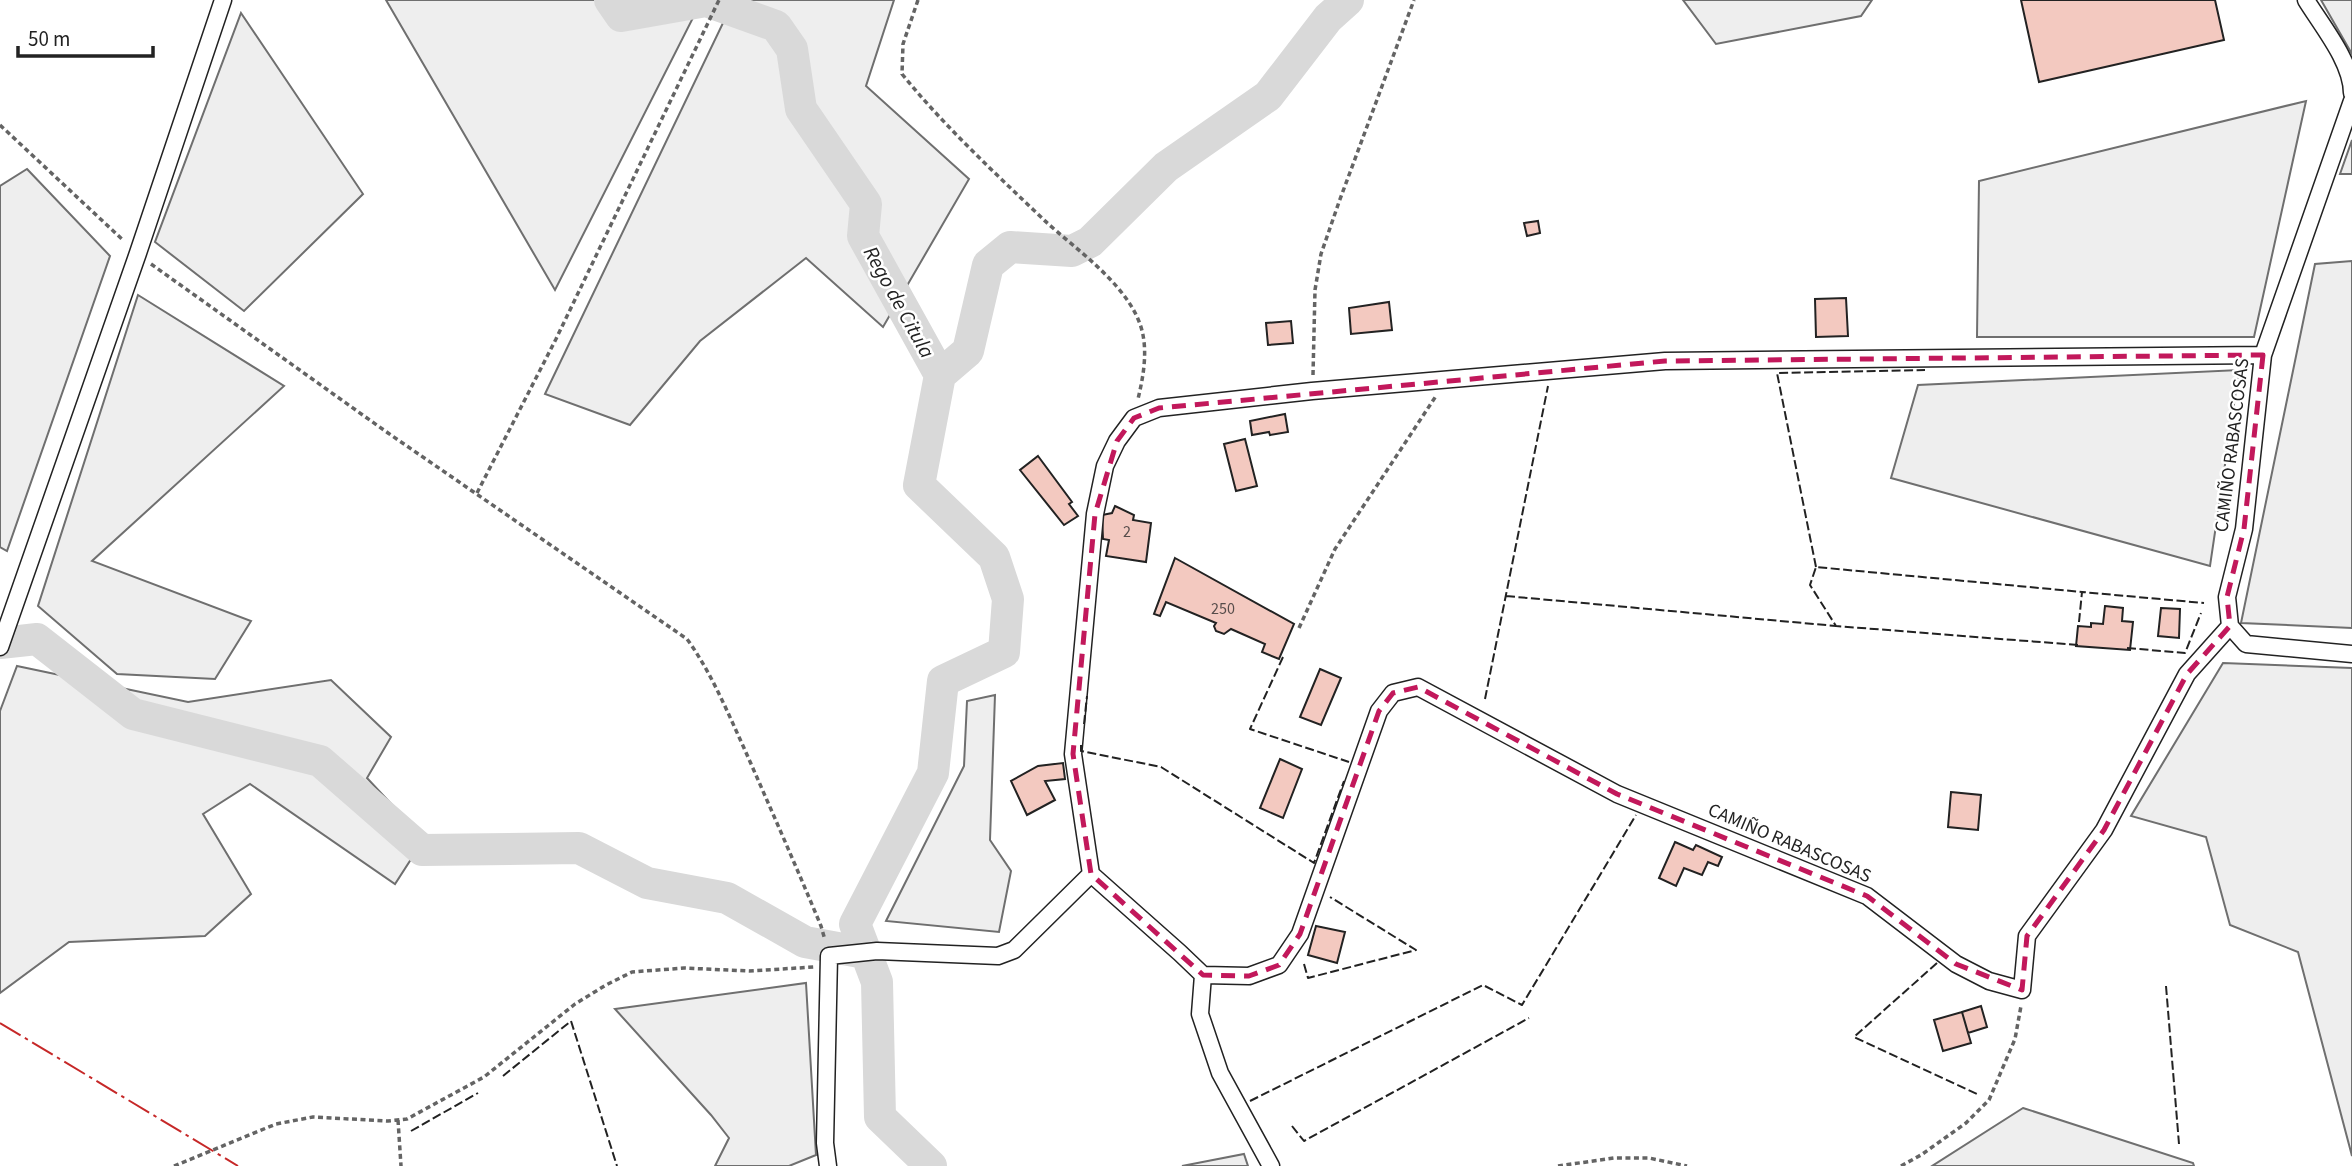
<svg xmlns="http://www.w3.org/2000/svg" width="2352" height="1166" viewBox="0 0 2352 1166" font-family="'Source Sans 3',sans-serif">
  <rect width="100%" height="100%" fill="#fff"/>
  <path fill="#eee" stroke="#6f6f6f" stroke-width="2" d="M386,0H702L555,290Z
    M734,0H894L866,86L969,179L883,327L806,258L700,341L630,425L545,394Z
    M1683,0H1872L1861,16L1716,44Z
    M2321,0H2352V54Z
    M241,13L363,194L244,311L155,242Z
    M2306,101L2254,337H1977L1979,181Z
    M2352,140V174H2340Z
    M27,169L110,256L7,551L0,547V186Z
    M2352,261V628L2241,623L2315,264Z
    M138,295L284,386L92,561L251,621L215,679L117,674L38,606Z
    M2239,370L2210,566L1891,478L1918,385Z
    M2223,663L2352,668V1156L2298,952L2230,925L2206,837L2131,816Z
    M17,666L188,702L331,680L391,737L367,778L424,839L395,884L250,784L203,814L251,894L205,936L69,942L0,993V711Z
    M995,695L990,840L1011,871L999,932L886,921L964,766L967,701Z
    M806,983L816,1155L789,1166H715L729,1138L711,1115L615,1009Z
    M2023,1108L2193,1163L2194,1166H1932Z
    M1244,1154L1248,1166H1182Z"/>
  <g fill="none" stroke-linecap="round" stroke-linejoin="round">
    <path stroke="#d9d9d9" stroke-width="32" d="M610,0L621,16L706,1L776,26L792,49L801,109L866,204L863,236L940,375L919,485L994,557L1008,599L1004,652L943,681L933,773L855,924L877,982L880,1117L931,1166
      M940,375L968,351L988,265L1010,247L1072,251L1090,242L1166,167L1268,96L1328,18L1348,0
      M0,643L37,639L133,714L320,761L422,850L579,848L647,883L727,898L805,942L865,953"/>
  </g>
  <path fill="#f3c9c0" stroke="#222" stroke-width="2" d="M2021,0H2215L2224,40L2039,82Z
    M1538,221L1540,233L1527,236L1524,223Z
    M1846,298L1848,336L1816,337L1815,299Z
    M1389,302L1392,330L1351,334L1349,308Z
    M1291,321L1293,343L1268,345L1266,323Z
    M1285,414L1288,432L1270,435L1269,432L1252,435L1250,421Z
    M1245,439L1257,486L1236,491L1224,444Z
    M1038,456L1072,502L1069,504L1078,516L1064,525L1020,470Z
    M1115,506L1134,515L1133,520L1151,523L1146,562L1106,556L1109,540L1103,539L1102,515L1112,513Z
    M1175,558L1294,624L1279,659L1262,652L1265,644L1231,629L1224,634L1216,631L1214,626L1216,623L1166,602L1160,616L1154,614Z
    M2105,606L2123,608L2122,621L2133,622L2130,650L2076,646L2078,626L2091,627V623L2103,624Z
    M2161,608L2180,609L2179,638L2158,636Z
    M1320,669L1341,678L1321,725L1300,717Z
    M1280,759L1302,769L1283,818L1260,808Z
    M1063,763L1065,779L1045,781L1055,800L1027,815L1011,781L1038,766Z
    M1951,792L1981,795L1978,830L1948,827Z
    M1675,842L1693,850L1696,845L1722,857L1718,866L1708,862L1702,875L1684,868L1676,886L1659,878Z
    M1316,926L1345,932L1337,963L1308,955Z
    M1981,1006L1987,1027L1968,1033L1962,1012Z
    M1962,1012L1971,1043L1943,1051L1934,1020Z"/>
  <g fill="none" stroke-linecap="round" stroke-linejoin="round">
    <defs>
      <path id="minor" d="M2306,0C2322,26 2352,62 2352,93
        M2230,626L2246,644L2352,654
        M0,647L138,253L223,0
        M1091,874L1073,754L1095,514L1105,466L1117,441L1134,418L1159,408L1312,391L1665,361L2263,355
        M1203,975L1200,1014L1220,1073L1271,1166
        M828,1166L825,1143L829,956L877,951L998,956L1014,950L1091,874L1180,953L1203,975L1249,976L1279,965L1300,934L1379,711L1393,693L1418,687L1617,794L1867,896L1956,964L1989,981L2022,990L2027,936L2104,830L2187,674L2230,626L2227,597L2244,529L2263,355L2352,101"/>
    </defs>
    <use href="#minor" stroke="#222" stroke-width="19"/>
    <path stroke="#646464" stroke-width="3.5" stroke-dasharray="5 3.5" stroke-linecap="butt" d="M918,0L903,44L902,74C945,127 995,173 1044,220C1076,250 1134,288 1143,335C1147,356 1143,378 1138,399
      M0,125L124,241
      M151,264L388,433L687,639C711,672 727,711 744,748C770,807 796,866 821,926L825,940
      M1313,375L1315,290L1321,254L1339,202L1414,0
      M477,493L556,339L719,0
      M1299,628L1335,549L1436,396
      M398,1120L401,1166
      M174,1166L276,1124L313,1117L388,1121L407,1119L484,1077L575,1004L606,985L632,972L684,968L749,971L814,967
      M1558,1166L1614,1158H1649L1687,1166
      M1901,1166L1921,1155L1966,1123L1989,1100L2015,1039L2021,1006"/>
    <use href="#minor" stroke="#fff" stroke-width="16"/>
    <path stroke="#222" stroke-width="2" stroke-dasharray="9 3.5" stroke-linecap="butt" d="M1816,567L1777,373L1925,370
      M1506,596L1836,626
      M2079,622L2082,592L2204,603
      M2078,645L1836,626L1810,585L1816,567L2082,592
      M2127,648L2185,653L2201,613
      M1283,657L1250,729L1349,762
      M1485,699L1548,386
      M1084,724L1087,696
      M1081,745V751L1161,767L1314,863L1344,781
      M1937,963L1854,1037L1977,1094
      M1304,964L1308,978L1416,950L1330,897
      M2166,986L2179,1144
      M503,1076L571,1021L617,1166
      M1250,1101L1483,985L1522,1005L1636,815
      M1292,1126L1304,1141L1529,1018
      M411,1131L478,1093"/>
    <path stroke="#c62828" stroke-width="2" stroke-dasharray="24 5 3.5 5" stroke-linecap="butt" d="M0,1023L238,1166"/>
  </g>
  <path fill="none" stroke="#c2185b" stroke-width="5" stroke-dasharray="14 9" stroke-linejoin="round" d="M2263,355L2244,529L2227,597L2230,626L2187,674L2104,830L2027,936L2022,990L1956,964L1867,896L1617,794L1418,687L1393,693L1379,711L1300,934L1279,965L1249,976L1203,975L1091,874L1073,754L1095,514L1117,441L1134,418L1159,408L1665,361Z"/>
  <g text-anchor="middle" stroke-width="5" stroke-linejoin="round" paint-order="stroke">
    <g font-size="16" fill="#564c4a">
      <text x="1127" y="537">2</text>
      <text x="1223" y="614">250</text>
    </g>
    <g font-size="19" fill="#222" stroke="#fff">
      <text transform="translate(2231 445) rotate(-83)" y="7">CAMIÑO RABASCOSAS</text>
      <text transform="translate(1790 842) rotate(23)" y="7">CAMIÑO RABASCOSAS</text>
    </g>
    <g font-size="21" font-style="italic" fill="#222" stroke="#fff">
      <text transform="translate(899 302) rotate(61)" y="7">Rego de Citula</text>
    </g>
  </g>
  <path d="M18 46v10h135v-10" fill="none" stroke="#222222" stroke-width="3.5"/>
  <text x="28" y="46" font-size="21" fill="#222222" stroke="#ffffff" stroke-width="5" paint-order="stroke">50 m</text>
</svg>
